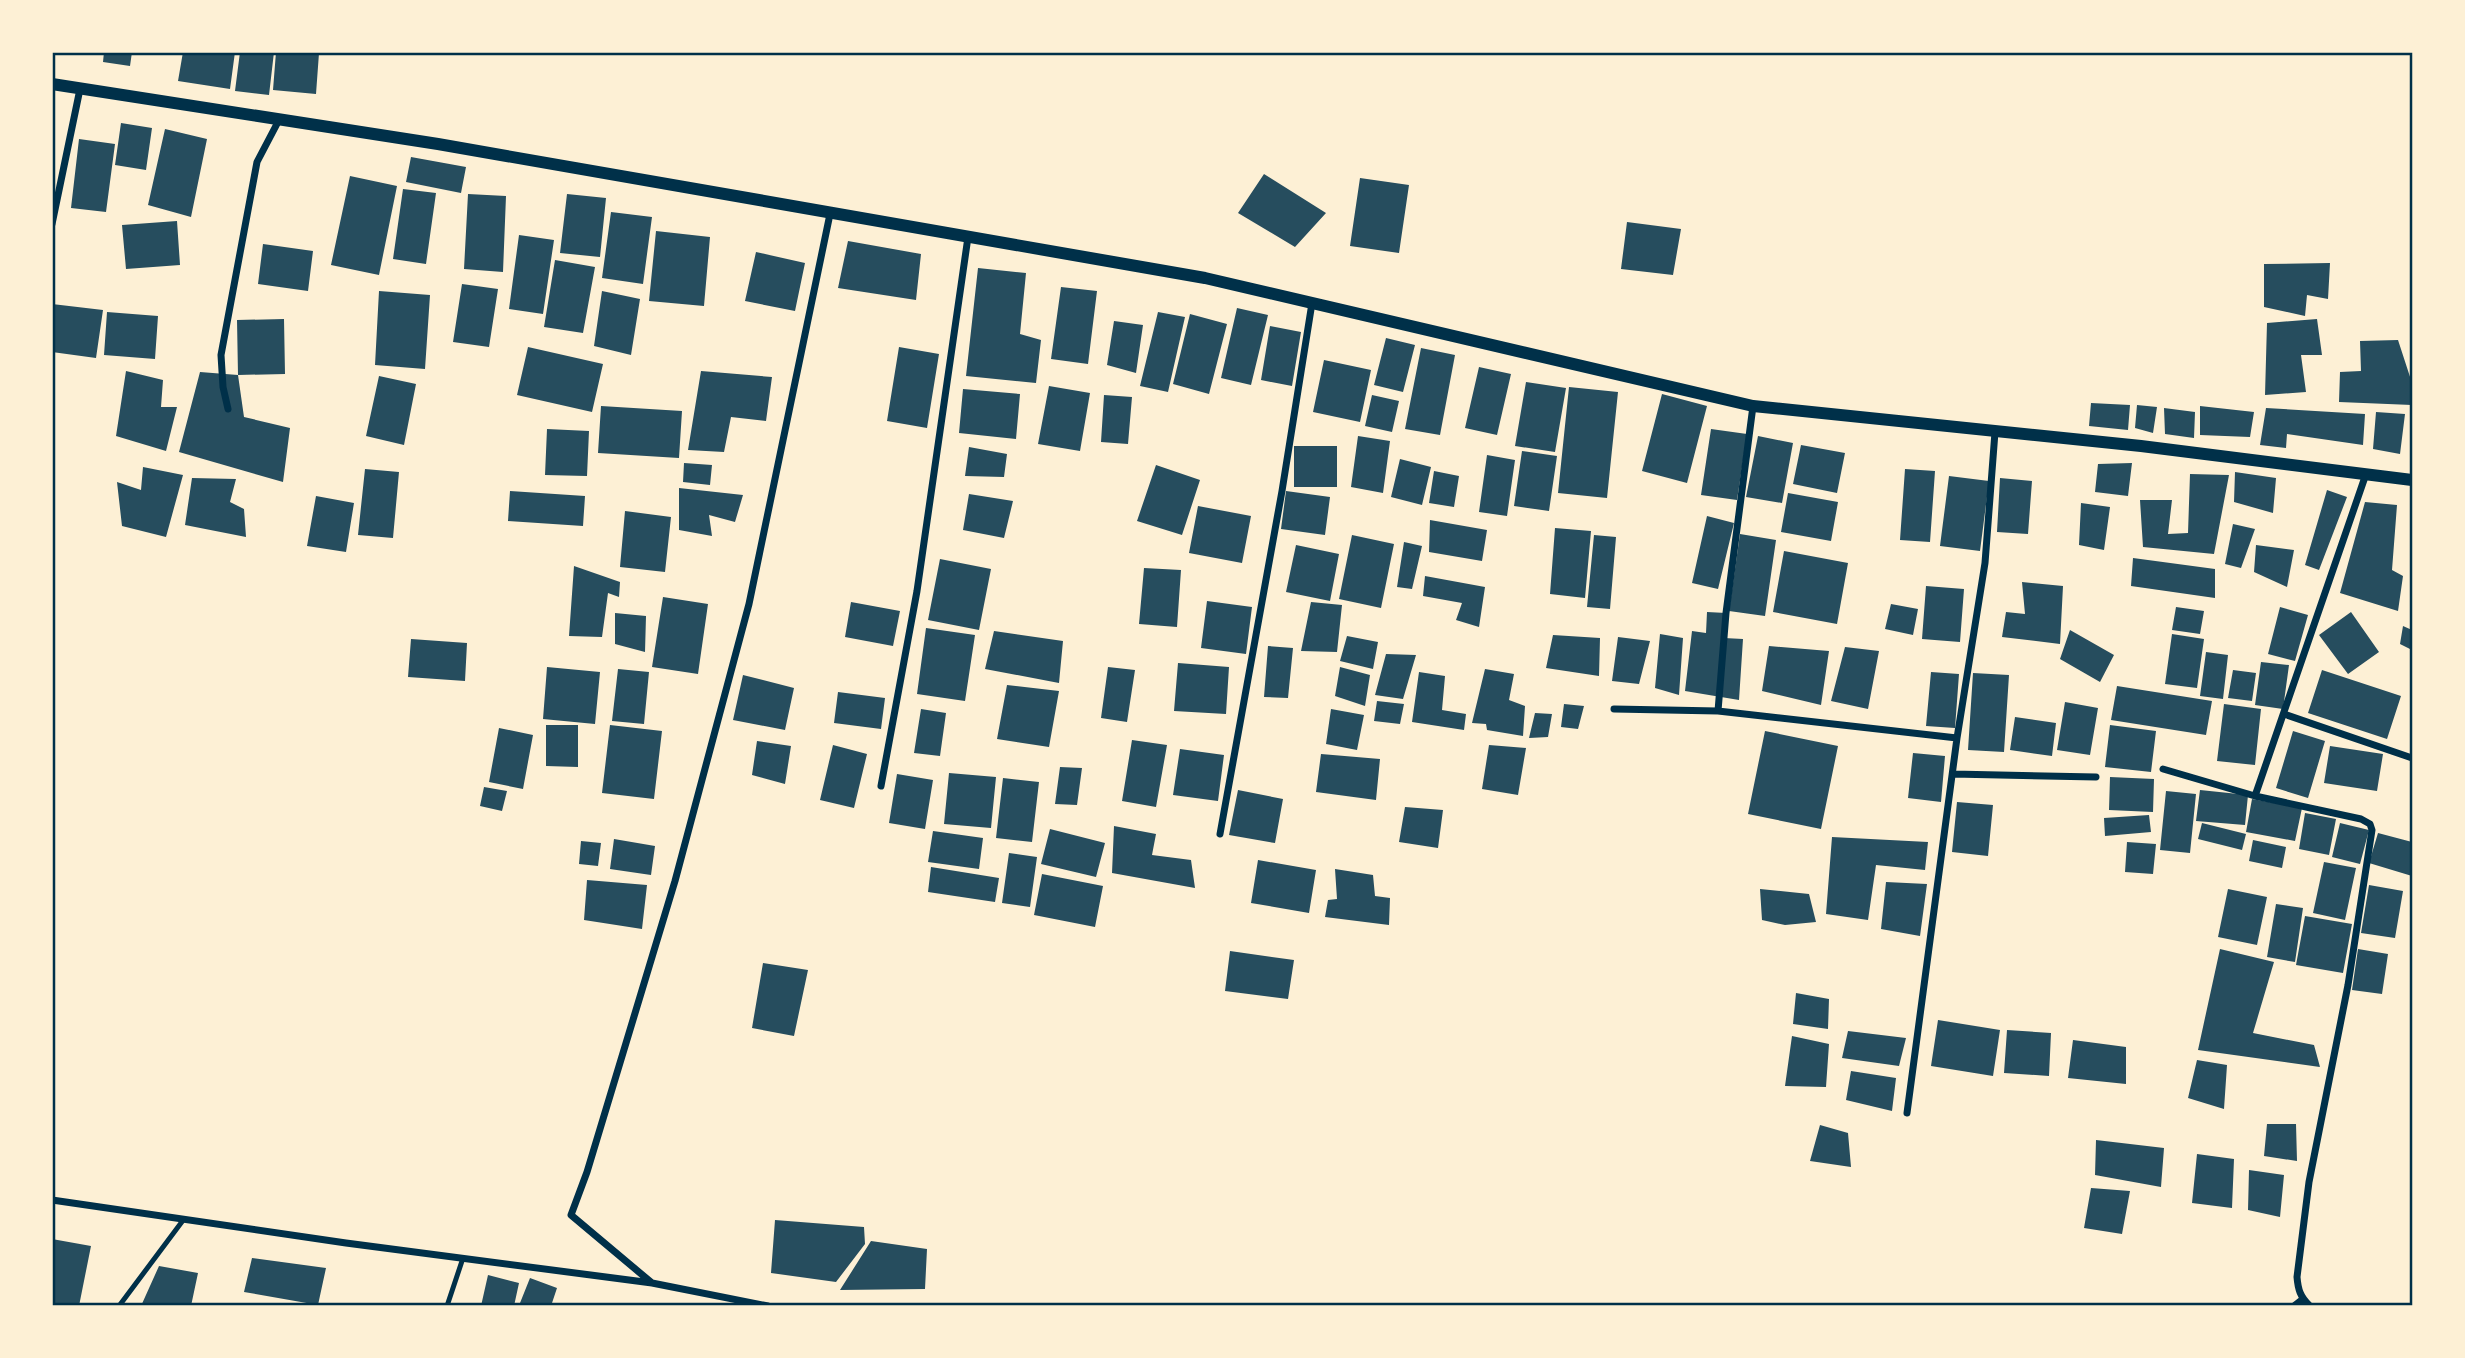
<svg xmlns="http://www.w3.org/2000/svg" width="2465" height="1358" viewBox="0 0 2465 1358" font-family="'Roboto Condensed',sans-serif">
  <rect width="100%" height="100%" fill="#fdf0d5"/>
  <path fill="#264d5e" d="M104,52H132L130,66L103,62Z
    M183,52H235L230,89L178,81Z
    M240,52H274L269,95L235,91Z
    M276,52L319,53L316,94L273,90Z
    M121,123L152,128L146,170L115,165Z
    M165,129L207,139L191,217L148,205Z
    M79,139L115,144L106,212L71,208Z
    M411,157L466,167L461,193L406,182Z
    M1264,174L1326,213L1295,247L1238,213Z
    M350,176L397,186L379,275L331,265Z
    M1360,178L1409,185L1399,253L1350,246Z
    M403,189L436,193L426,264L393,259Z
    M468,194L506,196L503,272L464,269Z
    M567,194L606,198L600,257L560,253Z
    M611,212L652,217L643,284L602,278Z
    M177,221L180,265L126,269L122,225Z
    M1627,222L1681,229L1673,275L1621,269Z
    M656,231L710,237L704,306L649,301Z
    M519,235L554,240L543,314L509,309Z
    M848,241L921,254L916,300L838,288Z
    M263,244L313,251L308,291L258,284Z
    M756,252L805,263L795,311L745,301Z
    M555,260L595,267L583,333L544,327Z
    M2330,263L2328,299L2307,295L2305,316L2264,307V264Z
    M978,268L1026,273L1020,334L1041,340L1036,383L966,376Z
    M462,284L498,289L489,347L453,342Z
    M1061,287L1097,291L1088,364L1051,359Z
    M379,291L430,295L425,369L375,365Z
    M602,291L640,299L631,355L594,346Z
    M52,304L103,310L96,358L52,352Z
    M1237,308L1268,315L1251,385L1221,378Z
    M107,312L158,316L155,359L104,355Z
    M1158,312L1185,317L1168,392L1140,386Z
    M1190,314L1227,324L1209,394L1173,384Z
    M284,319L285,374L238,375L237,320Z
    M2317,319L2322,355H2301L2306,392L2265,395L2267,323Z
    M1114,321L1143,325L1136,373L1107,365Z
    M1270,326L1301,332L1292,386L1261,380Z
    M1386,338L1415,345L1403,392L1374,385Z
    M2398,340L2412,383V405L2339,402L2340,372L2361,371L2360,341Z
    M528,347L603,364L592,412L517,395Z
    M899,347L939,354L927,428L887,421Z
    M1421,348L1455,355L1440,435L1405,429Z
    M1324,360L1371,370L1360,422L1313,412Z
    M1479,367L1511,374L1497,435L1465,428Z
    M126,371L163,380L161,407H177L166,451L116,436Z
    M701,371L772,377L766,421L731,417L724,452L688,450Z
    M200,372L238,375L244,417L290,428L283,482L179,452Z
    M379,376L416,384L404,445L366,436Z
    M1526,382L1566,388L1555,452L1515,446Z
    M1049,386L1090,393L1080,451L1038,444Z
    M1569,387L1618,392L1607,498L1558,493Z
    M963,389L1020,394L1016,439L959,433Z
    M1662,394L1707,406L1687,483L1642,471Z
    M1104,395L1132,397L1128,444L1101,442Z
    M1372,395L1399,401L1392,432L1365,426Z
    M2091,403L2130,405L2128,430L2089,426Z
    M2137,405L2157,407L2153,433L2135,428Z
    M601,406L682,411L679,458L598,453Z
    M2200,406L2254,412L2250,437L2200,435Z
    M2164,408L2195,412L2194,438L2165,434Z
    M2266,408L2365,414L2363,445L2287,434L2286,448L2260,445Z
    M2376,412L2405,414L2400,454L2373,449Z
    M547,429L589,431L587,476L545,475Z
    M1711,429L1747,434L1737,500L1701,495Z
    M1358,436L1390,441L1383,493L1351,487Z
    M1758,436L1793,443L1782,503L1746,497Z
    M1801,445L1845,453L1837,493L1793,484Z
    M1294,446H1337V487H1294Z
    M969,447L1007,454L1004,477L965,476Z
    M1522,451L1557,456L1549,511L1514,506Z
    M1487,455L1515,460L1507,516L1479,512Z
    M1400,459L1431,467L1422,505L1391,497Z
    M684,463L712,465L710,485L683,482Z
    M2132,463L2128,496L2095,492L2098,464Z
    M1156,465L1200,480L1182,535L1137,521Z
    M143,467L183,475L166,537L122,526L117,482L141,490Z
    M365,469L399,472L393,538L358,535Z
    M1905,469L1935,471L1930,542L1900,540Z
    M1434,471L1459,476L1454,507L1429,503Z
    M2235,472L2276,478L2273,513L2234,502Z
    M2190,474L2229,475L2214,554L2143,547L2140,500H2172L2168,534L2188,533Z
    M1949,476L1989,481L1980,551L1940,546Z
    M192,478L236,479L230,502L244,509L246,537L185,525Z
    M2000,478L2032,481L2028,534L1997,532Z
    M679,488L743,495L735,522L709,515L712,536L679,530Z
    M2327,490L2347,497L2319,570L2305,565Z
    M510,491L585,496L583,526L508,521Z
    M1286,491L1330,497L1325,535L1281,529Z
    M1788,493L1838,502L1831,541L1781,532Z
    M969,494L1013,501L1004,538L963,530Z
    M316,496L354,503L346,552L307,546Z
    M2365,502L2397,505L2392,570L2403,576L2398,611L2340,593Z
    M2081,503L2110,507L2104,550L2079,545Z
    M1198,506L1251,516L1242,563L1189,553Z
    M625,511L671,517L665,572L620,567Z
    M1707,516L1734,523L1718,589L1692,583Z
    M1430,520L1487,530L1482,561L1429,552Z
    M2233,524L2255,529L2241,568L2225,564Z
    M1555,528L1591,531L1585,598L1550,594Z
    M1740,534L1776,540L1765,616L1729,611Z
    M1352,535L1394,544L1381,608L1339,599Z
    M1594,535L1616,537L1610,609L1587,607Z
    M1404,542L1422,546L1412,589L1397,587Z
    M1296,545L1339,554L1330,601L1286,592Z
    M2256,545L2294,550L2287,587L2254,572Z
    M1784,551L1848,563L1837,624L1773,612Z
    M2133,558L2215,569V598L2131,586Z
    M940,559L991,569L979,630L928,620Z
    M574,566L620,582L619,597L608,593L602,637L569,636Z
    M1144,568L1181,570L1177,627L1139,624Z
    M1425,576L1485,587L1479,627L1456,620L1462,603L1423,596Z
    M2022,582L2063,586L2060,644L2002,637L2006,612L2025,614Z
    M1926,586L1964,589L1960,642L1922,639Z
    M663,597L708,604L698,674L652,667Z
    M1207,601L1252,607L1246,654L1201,648Z
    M851,602L900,611L893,646L845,637Z
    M1311,602L1342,605L1337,652L1301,651Z
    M1891,604L1918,609L1913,635L1885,629Z
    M2176,607L2204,611L2200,634L2172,630Z
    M2280,607L2308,615L2295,661L2268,654Z
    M1707,612L1726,613L1724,638L1743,639L1739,700L1685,691L1692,631L1706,633Z
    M2351,612L2379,652L2348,674L2319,635Z
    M615,613L646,616L645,652L615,644Z
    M2403,626L2412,630V650L2400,644Z
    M926,628L975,635L965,701L917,694Z
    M2070,630L2114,655L2100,682L2060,659Z
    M994,631L1063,641L1059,683L985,669Z
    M1660,634L1683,638L1679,695L1655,688Z
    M2172,634L2204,639L2197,688L2165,684Z
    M1553,635L1600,638L1599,676L1546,668Z
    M1347,636L1378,642L1373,669L1340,661Z
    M1618,637L1650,641L1639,684L1612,681Z
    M411,639L467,643L465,681L408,677Z
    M1268,646L1293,648L1288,698L1264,697Z
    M1769,646L1829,651L1821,705L1762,691Z
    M1845,647L1879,651L1868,709L1831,701Z
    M2206,652L2228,655L2223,699L2200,696Z
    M1386,654L1416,655L1403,699L1375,695Z
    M2261,662L2289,665L2283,709L2255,705Z
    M1178,663L1229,667L1226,714L1174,711Z
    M547,667L600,672L595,724L543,719Z
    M1108,667L1135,670L1127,722L1101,718Z
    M1340,667L1370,675L1365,706L1335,696Z
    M618,669L649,672L644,724L612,721Z
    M1485,669L1514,674L1509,700L1525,706L1523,736L1487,730L1486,724L1472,723Z
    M2233,670L2256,673L2252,701L2228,698Z
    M2322,670L2401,696L2387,739L2308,713Z
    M1419,672L1445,676L1442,710L1466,714L1464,730L1412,722Z
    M1931,672L1959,674L1955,728L1926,726Z
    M1973,673L2009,675L2004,752L1968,750Z
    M743,675L794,688L785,730L733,720Z
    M1007,685L1059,691L1049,747L997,739Z
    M2117,686L2212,701L2206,735L2111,720Z
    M838,692L885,698L881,729L834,723Z
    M1377,701L1404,704L1400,724L1374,721Z
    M2065,702L2098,708L2090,755L2057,750Z
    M1564,704L1584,706L1578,729L1561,727Z
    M2224,704L2261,709L2255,765L2217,761Z
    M921,709L946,713L940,756L914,753Z
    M1331,709L1364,715L1357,750L1326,744Z
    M1535,713L1552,714L1548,737L1529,738Z
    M2015,717L2056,723L2052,756L2010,750Z
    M546,725H578V767L546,766Z
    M610,725L662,731L654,799L602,793Z
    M2110,725L2156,731L2151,772L2105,767Z
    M499,728L533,735L523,789L489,782Z
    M1765,731L1838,746L1821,829L1748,814Z
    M2293,731L2325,741L2308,798L2276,788Z
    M1132,740L1167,745L1156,807L1122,801Z
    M757,741L791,746L785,784L752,775Z
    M833,745L867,754L854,808L820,800Z
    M1489,745L1526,748L1518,795L1482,789Z
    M2330,746L2383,754L2377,791L2324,783Z
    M1180,749L1224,755L1218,801L1173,795Z
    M1913,753L1945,756L1941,802L1908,798Z
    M1321,754L1380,759L1376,800L1316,792Z
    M1060,767L1082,768L1077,805L1055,804Z
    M949,773L996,777L991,828L944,824Z
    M897,774L933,780L925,829L889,823Z
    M2110,777L2154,779L2153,812L2109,810Z
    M1003,778L1039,782L1032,842L996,838Z
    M484,787L507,791L502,811L480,806Z
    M1238,790L1283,799L1275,843L1229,835Z
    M2200,790L2248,795L2245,825L2196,821Z
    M2166,791L2196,794L2190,853L2160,850Z
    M2252,799L2302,808L2295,841L2246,832Z
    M1957,802L1993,805L1988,856L1952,852Z
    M1405,807L1443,810L1438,848L1399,842Z
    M2305,813L2336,819L2329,855L2299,849Z
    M2149,815L2151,832L2105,836L2104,818Z
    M2202,823L2246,834L2242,850L2198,839Z
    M2340,823L2369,830L2360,864L2332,857Z
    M1114,826L1156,834L1152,855L1191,860L1195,888L1112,873Z
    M1050,829L1105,843L1096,877L1041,864Z
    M933,831L983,838L979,869L928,862Z
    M2378,833L2412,842V876L2369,863Z
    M1832,837L1928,842L1925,870L1876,865L1868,920L1826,914Z
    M614,839L655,846L651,875L610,869Z
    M2253,840L2286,847L2282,868L2249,861Z
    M581,841L601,843L598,866L579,864Z
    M2127,842L2156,844L2153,874L2125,872Z
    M1009,853L1037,857L1030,907L1002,903Z
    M1258,860L1316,870L1309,913L1251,903Z
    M2324,862L2356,868L2345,920L2313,913Z
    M931,867L999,878L995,902L928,892Z
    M1335,869L1373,875L1375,896L1390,898L1389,925L1325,917L1328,900L1337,899Z
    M1042,874L1103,886L1095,927L1034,915Z
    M587,880L647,885L642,929L584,920Z
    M1886,882L1927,884L1920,936L1881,929Z
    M2369,885L2403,891L2395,938L2361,933Z
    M1760,889L1809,894L1816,922L1785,925L1762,920Z
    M2228,889L2267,897L2257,945L2218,937Z
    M2276,904L2303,908L2295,962L2267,957Z
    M2305,916L2352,924L2343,973L2296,965Z
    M2220,949L2274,962L2253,1033L2314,1045L2320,1067L2198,1050Z
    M2358,949L2388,954L2382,994L2352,990Z
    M1230,951L1294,960L1288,999L1225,991Z
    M763,963L808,970L794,1036L752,1028Z
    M1796,993L1829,999L1828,1029L1793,1024Z
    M1938,1020L2000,1030L1993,1076L1931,1066Z
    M2007,1030L2051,1033L2049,1076L2004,1073Z
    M1848,1031L1906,1038L1899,1066L1842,1058Z
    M1792,1036L1829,1044L1826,1087L1785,1086Z
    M2073,1040L2126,1047V1084L2068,1078Z
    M2197,1060L2227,1065L2224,1109L2188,1098Z
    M1851,1071L1896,1078L1892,1111L1846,1100Z
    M2267,1124H2296L2297,1161L2264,1156Z
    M1820,1125L1848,1133L1851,1167L1810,1161Z
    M2096,1140L2164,1148L2161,1187L2095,1175Z
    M2197,1154L2234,1159L2232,1208L2192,1203Z
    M2249,1170L2284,1175L2280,1217L2248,1210Z
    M2091,1188L2130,1191L2122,1234L2084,1228Z
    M775,1220L864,1227L865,1244L836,1282L771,1273Z
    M52,1239L91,1246L79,1306L52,1304Z
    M871,1241L927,1249L925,1289L840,1290Z
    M252,1258L326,1268L318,1305L244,1292Z
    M159,1266L198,1273L191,1306H141Z
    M488,1275L519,1283L514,1306H481Z
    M530,1278L557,1288L551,1306H527L520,1303Z"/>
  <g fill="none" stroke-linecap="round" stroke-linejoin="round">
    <path stroke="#003049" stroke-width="5" d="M119,1306L184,1219
      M447,1306L463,1258"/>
    <path stroke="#003049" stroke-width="7" d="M52,224L80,89
      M228,409L223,387L221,355L257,162L279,120
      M1614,709L1718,711L1957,738
      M1718,711L1726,613L1753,406
      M2284,714L2412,758
      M2163,769L2255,796L2361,819L2370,824L2372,830L2348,985L2309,1182L2297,1277C2298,1289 2300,1297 2310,1306
      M1953,774L2096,777
      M881,786L917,591L968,237
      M2255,796L2366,474
      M1220,834L1282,491L1312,303
      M1907,1113L1957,738L1985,563L1995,432
      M52,1200L346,1243L652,1283L571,1215L587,1172L675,881L749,604L830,214
      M652,1283L768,1306
      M2294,1306L2303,1299"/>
    <path stroke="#003049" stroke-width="12" d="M52,84L438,144L1205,278L1753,406L2141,446L2412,480"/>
  </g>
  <rect width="2465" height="1358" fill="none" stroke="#fdf0d5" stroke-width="108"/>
  <rect x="54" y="54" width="2357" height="1250" fill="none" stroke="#003049" stroke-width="2.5"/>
</svg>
